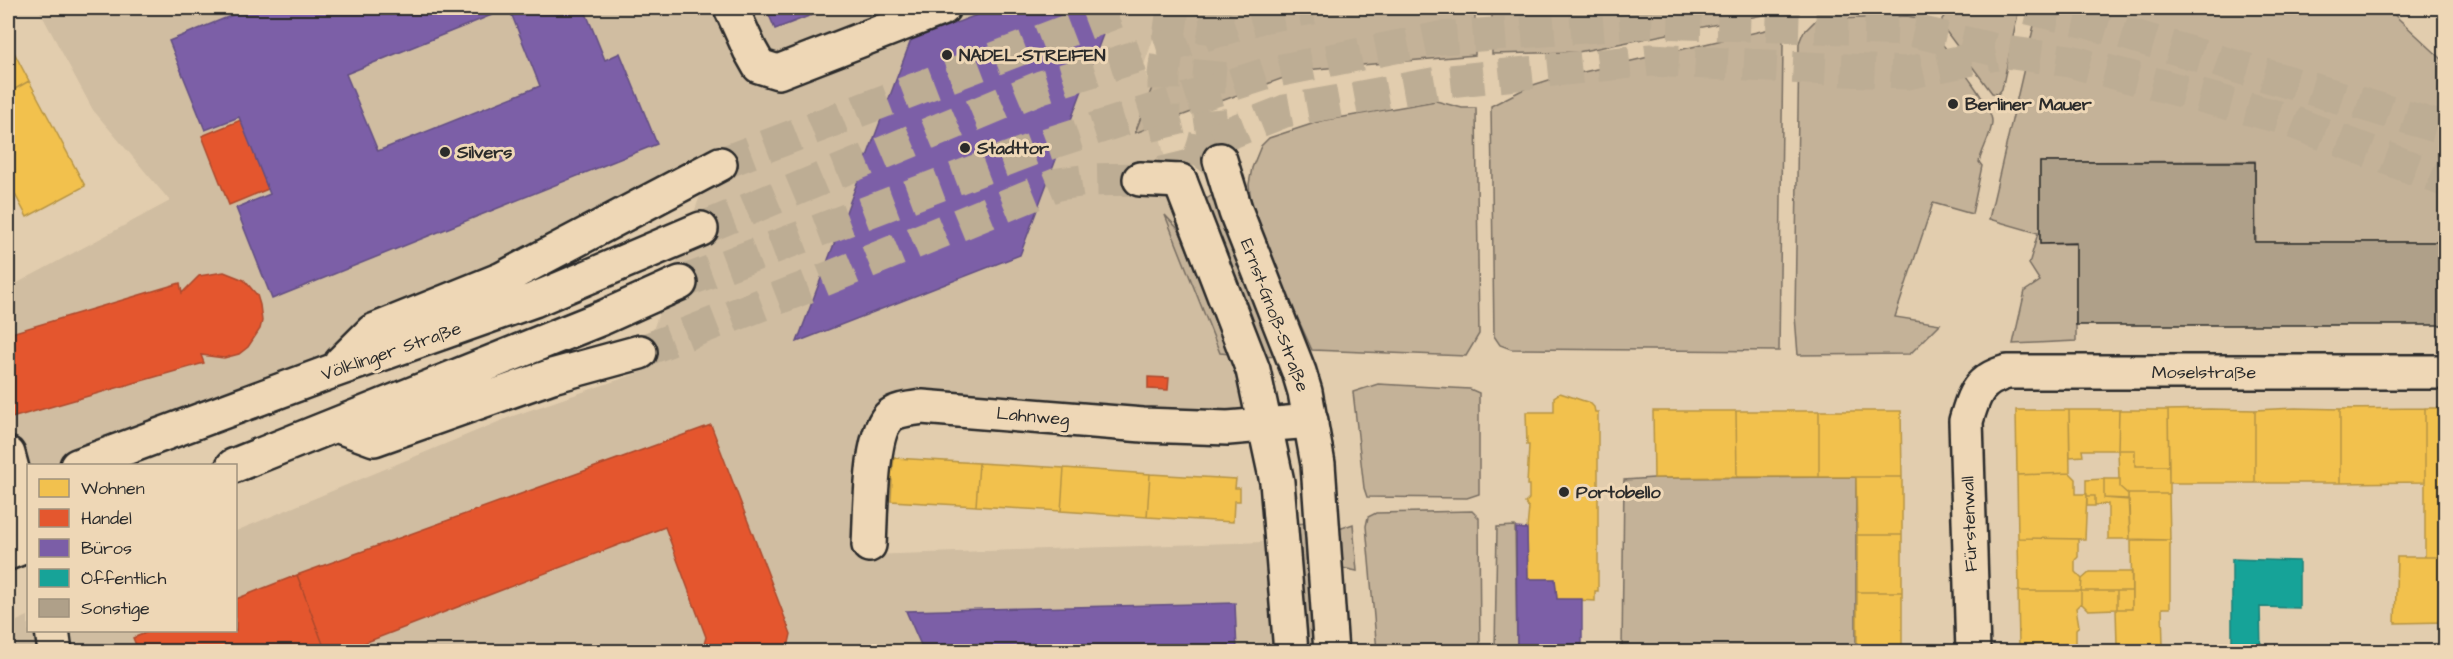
<svg xmlns="http://www.w3.org/2000/svg" width="2453" height="659" viewBox="0 0 2453 659" font-family="'Architects Daughter',sans-serif">
  <rect width="100%" height="100%" fill="#e2cdae"/>
  <filter id="ink" filterUnits="userSpaceOnUse"><feTurbulence type="fractalNoise" baseFrequency=".0167" numOctaves="2"/><feDisplacementMap in="SourceGraphic" scale="12" xChannelSelector="R" yChannelSelector="G"/><feConvolveMatrix kernelMatrix="1 2 1 2 8 2 1 2 1" color-interpolation-filters="sRGB"/></filter>
  <g filter="url(#ink)">
    <path fill="#d0bda1" d="M38,8H1164L1144,65L1168,172L1237,351L1247,415L918,405L875,408L868,555L1264,542L1273,651H8V625L28,616V630H236V531L510,417L638,373L710,167L345,354L48,465L28,466V473L8,480V288L170,201L93,110Z"/>
    <path fill="#c4b298" stroke="#786e62" stroke-width="1.5" d="M1194,8H1475V55L1305,70L1135,133L1180,13Z
      M1492,8H1772L1773,13L1578,52L1492,54Z
      M1973,8L2019,9L2002,89L1998,94L1992,93L1942,26V19L1947,13Z
      M2038,8H2387L2445,62V242H2256L2255,161L2040,162V244H2076V341L2013,344L2025,291L2040,281L2029,264L2038,233L1989,219Z
      M1907,16L1918,18L1928,26C1941,43 1993,104 1992,122C1992,133 1982,150 1979,162L1982,166L1972,214L1933,203L1895,317L1940,324L1910,354L1798,355L1795,316L1799,43L1803,33L1816,20Z
      M1770,29C1780,30 1782,33 1783,44L1779,351L1511,349L1500,345L1494,336L1491,106L1530,86L1549,80Z
      M1436,101L1462,108H1476L1479,334L1466,356L1312,350L1260,235L1251,204L1249,184L1252,168L1261,146L1269,138L1321,121Z
      M1211,196L1215,197L1276,356L1265,357L1205,200Z
      M1165,215L1179,230L1230,354L1220,353Z
      M1378,384L1470,389L1479,393V494L1467,498L1367,497L1364,488L1353,392Z
      M1856,477V651L1622,652L1624,480L1654,478Z
      M1472,511L1479,518L1480,651H1377L1366,526L1368,517L1376,513Z
      M1306,523L1316,651H1305L1295,524Z
      M1353,524L1357,571L1342,568L1339,529Z
      M1515,526L1517,651H1495L1497,527Z"/>
    <path fill="#f2c14e" stroke="#b69444" stroke-width="1.5" d="M8,41L29,81L8,93Z
      M29,81L85,186L27,217L8,181V93Z
      M1560,393L1590,403L1594,407L1595,412H1598V591H1595V601L1557,599L1555,579H1528L1527,529L1529,508L1525,503L1529,499V485H1527L1529,445H1527L1526,412H1554V397Z
      M2295,408L2340,409V483H2255V410Z
      M2425,408H2446V557H2425Z
      M2425,408V482L2340,483V409Z
      M2210,409L2255,410V483H2169L2168,410Z
      M2016,410H2069L2070,473L2017,475Z
      M2069,410H2119L2118,450H2082L2083,456L2070,457Z
      M2119,410H2168L2169,466H2135V450H2118Z
      M1653,411H1736L1737,477L1654,478Z
      M1736,411H1819V477H1737Z
      M1819,411H1901L1902,477H1819Z
      M2118,450H2135V466H2169V494H2128L2120,487V479H2119Z
      M894,458L979,463L976,506L891,501L892,480L887,479L888,467H893Z
      M979,463L1064,468L1061,511L976,506Z
      M1064,468L1150,474L1147,517L1061,511Z
      M2070,473L2076,479V494H2087L2085,539L2018,538L2017,475Z
      M1150,474L1236,479L1235,488H1240V501H1234L1233,522L1147,517Z
      M1856,477H1902V535H1857Z
      M2104,479V498L2129,500L2130,539H2108V504L2095,505V496H2087L2086,493V480Z
      M2104,479H2120V487L2128,494V499L2104,498Z
      M2128,494H2169L2170,540L2130,539Z
      M2087,496H2095V506H2087Z
      M1857,535H1902V592H1857Z
      M2018,538L2078,539V557L2075,560V572L2082,579L2081,591H2019Z
      M2131,540H2170V608H2162L2163,645H2117L2116,609H2132Z
      M2397,557H2446V622L2395,623Z
      M2090,572H2132V591H2081L2082,579Z
      M2018,591H2081V603L2076,608L2079,626L2076,629V644L2019,645Z
      M2081,591H2117V609L2088,610L2081,603Z
      M2117,591H2132V609H2117Z
      M1857,592H1902V650H1857Z"/>
    <path fill="#e4572e" stroke="#ac4a2d" stroke-width="1.5" d="M241,120L268,189L229,205L202,136Z
      M224,272L244,280L257,295L260,305L262,321L260,329L248,347L239,354L224,358L201,355L204,363L8,419V334L180,283L182,293L199,276Z
      M1148,377L1169,378L1168,390L1148,389Z
      M711,425L791,634L787,652H702L706,637L665,527L341,652H326L297,575Z
      M297,575L326,652H139L133,638L153,630H236V599Z"/>
    <path fill="#7b5ea7" stroke="#634f82" stroke-width="1.5" fill-rule="evenodd" d="M250,8H584L605,60L620,53L657,144L272,299L236,208L270,194L239,117L205,130L169,41ZM509,8L540,86L378,151L346,74Z
      M766,8H830L775,29Z
      M995,8H1113L1020,255L797,342L911,40Z
      M1516,528L1527,529L1528,579H1555L1557,599H1582V652H1517Z
      M1235,603L1237,652H924L906,611Z"/>
    <path fill="#17a398" stroke="#1d7f77" stroke-width="1.5" d="M2232,559L2299,561V608L2260,607L2261,652H2232Z"/>
    <path fill="#afa089" stroke="#2b2b2b" stroke-width="1.5" d="M2040,162H2255V242H2446V325H2076V243L2040,244Z"/>
    <g fill="none" stroke-linecap="round" stroke-linejoin="round">
      <path stroke="#bdad94" stroke-width="33" stroke-dasharray="33 16" stroke-linecap="butt" d="M1173,8L1164,74V116L1180,181C1202,161 1203,149 1209,121
        M1215,142C1203,100 1210,50 1219,8"/>
      <path stroke="#bdad94" stroke-width="33" stroke-dasharray="33 16" stroke-linecap="butt" d="M2028,8L2087,22L2446,129
        M1214,139L1285,111L1449,81L1651,60L1907,73L1996,54
        M720,164L1127,8
        M701,229L1041,87L1261,17L1313,8
        M680,283L1047,144L1272,72L1440,38L1650,22L1910,30L2005,52L2070,61L2279,117L2446,181
        M640,352L809,286L1058,184L1089,180L1140,179"/>
      <defs>
        <path id="street" d="M731,8L750,50L759,66L778,72L943,8
          M8,454L28,529
          M869,545C871,517 869,432 891,415C899,409 912,409 922,407L1143,425L1228,428L1311,421
          M52,630L55,652
          M1973,652L1966,421C1974,394 1978,380 2007,372H2446"/>
        <path id="secondary" d="M1220,160L1236,212L1299,372L1305,392L1318,464L1331,652
          M1180,181L1253,370L1277,482L1291,652"/>
        <path id="primary" d="M8,553L28,545"/>
        <path id="highway" d="M1140,179L1180,181
          M341,363L373,331L502,279L720,164
          M336,425L374,439L552,376L640,352
          M77,466L333,371L534,300L701,229
          M233,466L602,318L680,283
          M16,488L28,484"/>
      </defs>
      <use href="#street" stroke="#2b2b2b" stroke-width="38"/>
      <use href="#secondary" stroke="#2b2b2b" stroke-width="38"/>
      <use href="#primary" stroke="#2b2b2b" stroke-width="38"/>
      <use href="#highway" stroke="#2b2b2b" stroke-width="38"/>
      <use href="#street" stroke="#eed7b6" stroke-width="33"/>
      <use href="#secondary" stroke="#eed7b6" stroke-width="33"/>
      <use href="#primary" stroke="#eed7b6" stroke-width="33"/>
      <use href="#highway" stroke="#eed7b6" stroke-width="33"/>
    </g>
  </g>
  <g fill="#2b2b2b" stroke="#eed7b6" stroke-width="2">
    <circle cx="947" cy="55" r="6"/>
    <circle cx="1953" cy="104" r="6"/>
    <circle cx="965" cy="148" r="6"/>
    <circle cx="445" cy="152" r="6"/>
    <circle cx="1564" cy="492" r="6"/>
  </g>
  <g text-anchor="middle" stroke-width="6" stroke-linejoin="round" paint-order="stroke">
    <g font-size="18" font-weight="bold" fill="#2b2b2b" stroke="#eed7b6" text-anchor="start">
      <text x="959" y="61">NADEL-STREIFEN</text>
      <text x="1965" y="110">Berliner Mauer</text>
      <text x="977" y="154">Stadttor</text>
      <text x="457" y="158">Silvers</text>
      <text x="1576" y="498">Portobello</text>
    </g>
    <g font-size="18" fill="#2b2b2b" stroke="#eed7b6">
      <text transform="translate(1275 315) rotate(69)" y="6">Ernst-Gnoß-Straße</text>
      <text transform="translate(391 351) rotate(-19)" y="6">Völklinger Straße</text>
      <text x="2204" y="378">Moselstraße</text>
      <text transform="translate(1033 416) rotate(5)" y="6">Lahnweg</text>
      <text transform="translate(1969 524) rotate(-92)" y="6">Fürstenwall</text>
    </g>
  </g>
  <rect width="2453" height="659" fill="none" stroke="#eed7b6" stroke-width="30"/>
  <rect x="15" y="15" width="2423" height="629" fill="none" stroke="#2b2b2b" stroke-width="2" filter="url(#ink)"/>
  <rect x="27" y="464" width="210" height="168" fill="#eed7b6" stroke="#a0927e" stroke-width="1.5"/>
  <rect x="39" y="479" width="30" height="18" fill="#f2c14e" stroke="#a0927e" stroke-width="1.5"/>
  <text x="81" y="494" font-size="18" fill="#2b2b2b">Wohnen</text>
  <rect x="39" y="509" width="30" height="18" fill="#e4572e" stroke="#a0927e" stroke-width="1.5"/>
  <text x="81" y="524" font-size="18" fill="#2b2b2b">Handel</text>
  <rect x="39" y="539" width="30" height="18" fill="#7b5ea7" stroke="#a0927e" stroke-width="1.5"/>
  <text x="81" y="554" font-size="18" fill="#2b2b2b">Büros</text>
  <rect x="39" y="569" width="30" height="18" fill="#17a398" stroke="#a0927e" stroke-width="1.5"/>
  <text x="81" y="584" font-size="18" fill="#2b2b2b">Öffentlich</text>
  <rect x="39" y="599" width="30" height="18" fill="#afa089" stroke="#a0927e" stroke-width="1.5"/>
  <text x="81" y="614" font-size="18" fill="#2b2b2b">Sonstige</text>
</svg>
